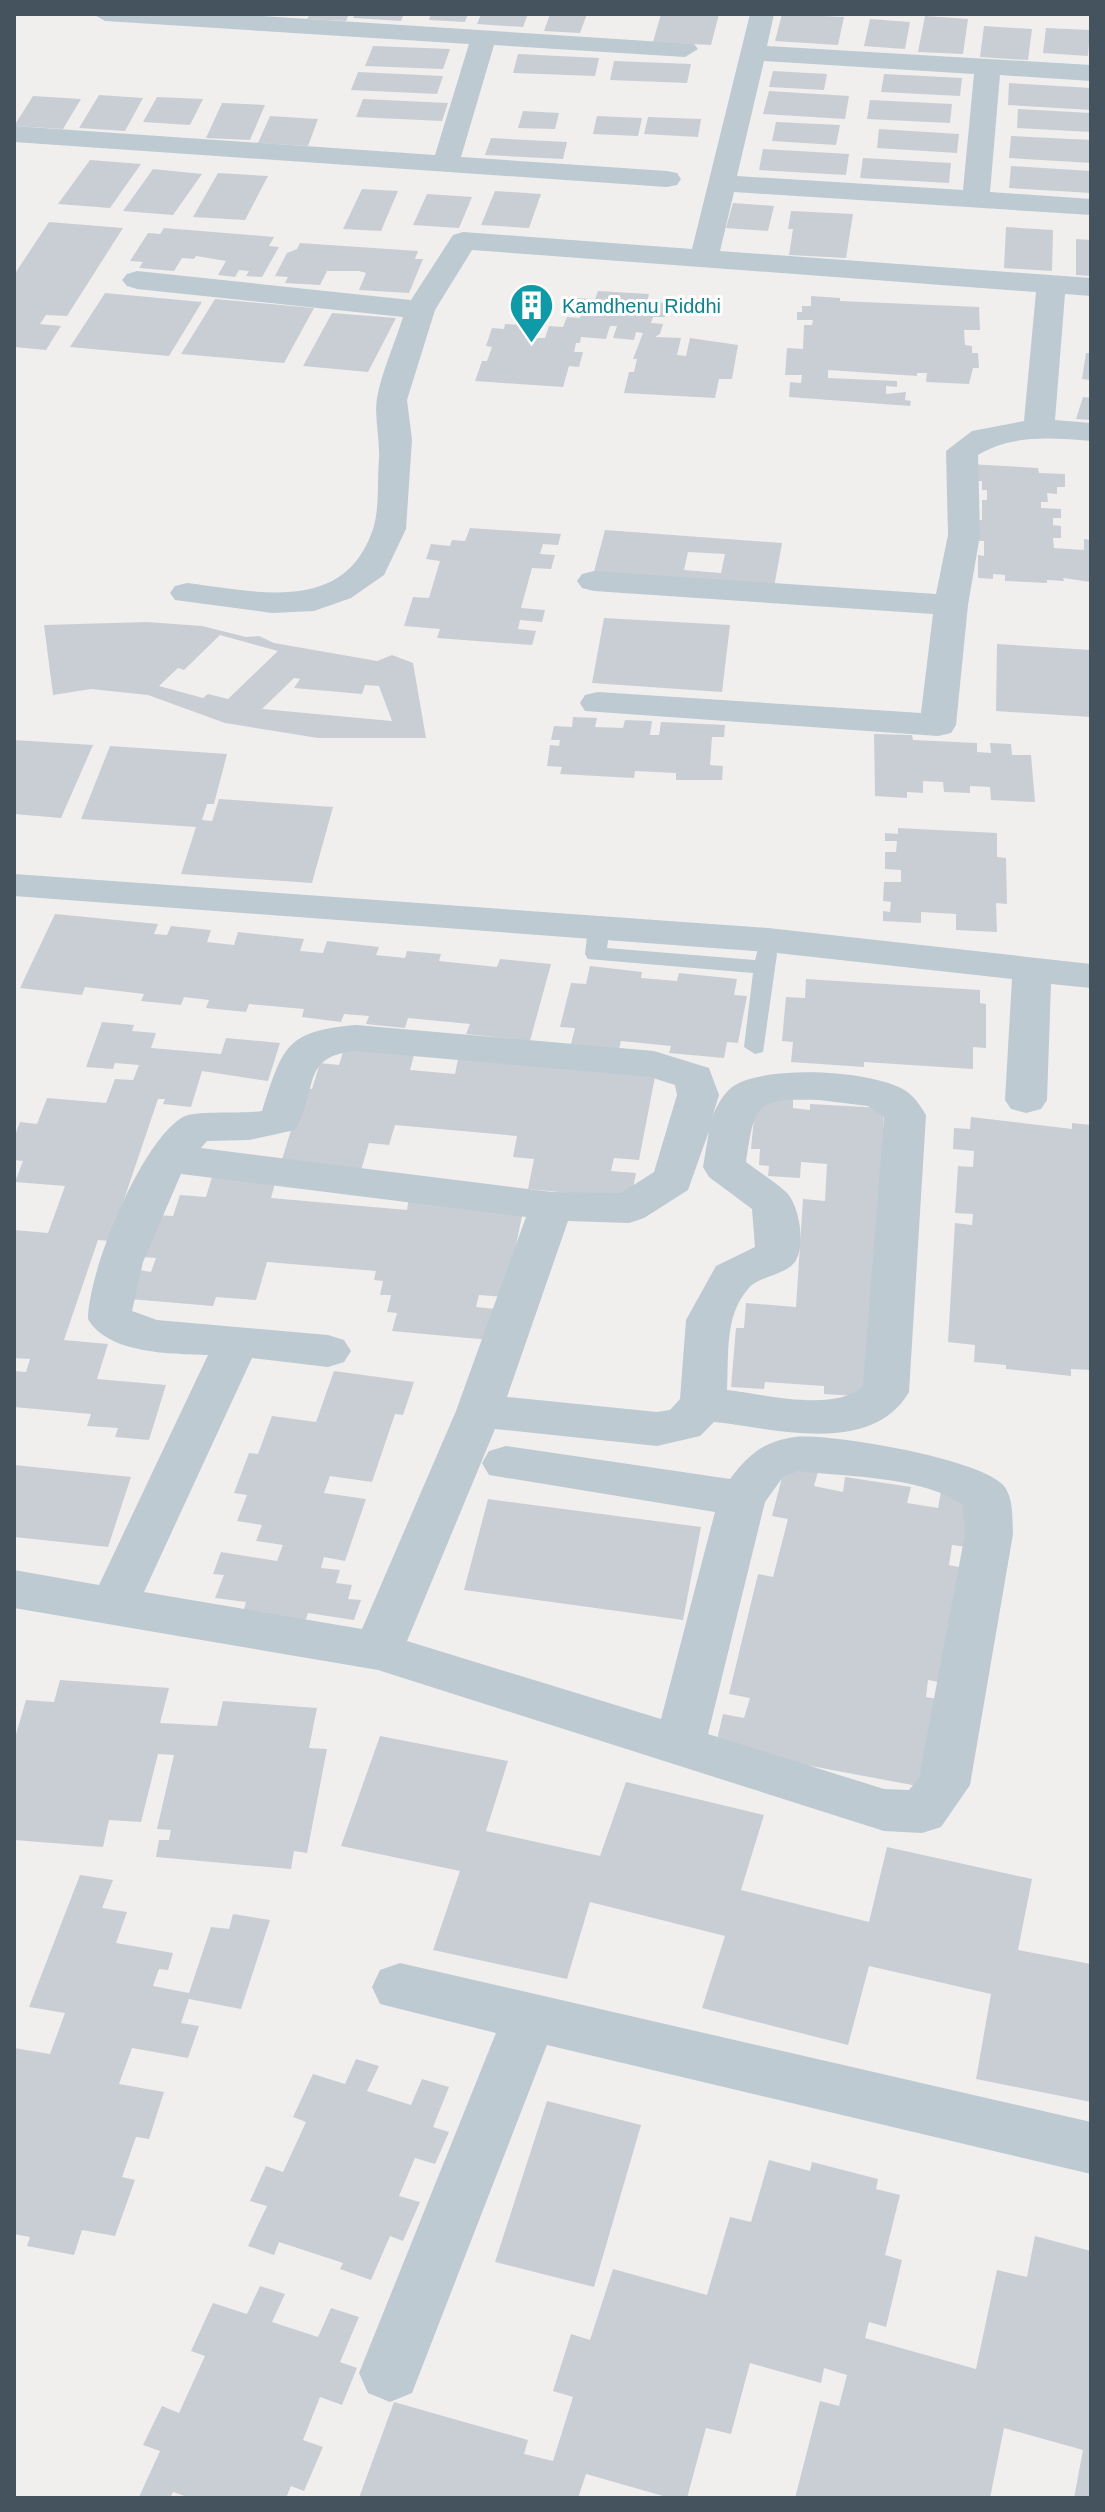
<svg xmlns="http://www.w3.org/2000/svg" width="1105" height="2512" viewBox="0 0 1105 2512" font-family="Arial,sans-serif">
  <rect width="100%" height="100%" fill="#f1eeee"/>
  <path fill="#c9ced4" fill-rule="evenodd" d="M310,14H349L346,21L307,19Z
    M355,14H404L401,21L353,18Z
    M431,14H468L465,22L429,20Z
    M481,14H528L523,27L477,24Z
    M550,14H587L580,33L544,31Z
    M661,14H719L711,45L653,42Z
    M782,14L844,17L838,45L775,41Z
    M925,16L968,19L963,54L918,52Z
    M870,19L910,22L905,49L864,46Z
    M984,26L1032,29L1028,60L980,57Z
    M1046,28L1090,30L1088,56L1043,53Z
    M373,46L450,49L443,69L365,66Z
    M518,54L599,58L595,76L513,73Z
    M614,61L691,64L687,83L610,80Z
    M773,71L827,74L824,90L769,87Z
    M358,72L443,76L437,94L351,90Z
    M884,74L962,78L960,96L881,92Z
    M1009,83L1091,88V110L1008,105Z
    M769,91L849,96L845,119L763,114Z
    M99,95L143,98L125,131L79,128Z
    M33,96L81,99L63,129L14,126Z
    M157,97L203,99L190,125L143,122Z
    M363,99L448,103L442,121L356,117Z
    M870,100L952,104L950,123L867,119Z
    M222,103L265,105L250,140L206,138Z
    M1018,109L1091,113V132L1017,128Z
    M523,111L559,113L555,129L518,128Z
    M270,116L318,119L308,146L258,143Z
    M597,116L642,118L638,136L593,134Z
    M648,117L701,119L698,137L644,134Z
    M776,122L840,125L836,145L772,141Z
    M879,129L959,134L957,153L877,148Z
    M1011,136L1091,140V163L1009,158Z
    M491,138L567,142L563,159L485,155Z
    M763,149L849,154L846,175L759,170Z
    M863,158L951,163L949,183L860,178Z
    M90,160L141,164L110,208L58,204Z
    M1011,166L1091,171V193L1009,188Z
    M153,169L202,174L173,215L123,211Z
    M218,173L268,176L245,220L193,217Z
    M362,189L398,191L381,231L343,229Z
    M495,191L541,194L529,228L481,225Z
    M427,194L472,197L459,228L413,225Z
    M733,203L774,206L768,231L726,228Z
    M791,211L853,214L846,258L789,255L793,229H788Z
    M49,222L123,228L67,316L46,315L40,324L61,326L46,350L14,347V275Z
    M1006,227L1053,230L1052,271L1004,268Z
    M164,228L274,237L269,246L279,247L262,277L246,276L249,271L239,270L235,277L218,275L226,261L196,256L194,259L182,258L174,271L139,268L143,262L130,261L148,233L160,234Z
    M1076,239L1091,240V276L1076,275Z
    M300,243L418,251L415,259H423L409,293L359,290L366,273L359,271H327L320,285L285,283L288,277L275,276L287,253L297,249Z
    M598,291L649,294L647,302L669,303L665,317H653L651,323L663,324L660,334L655,337L681,338L677,355L686,356L690,338L738,345L732,379H719L715,398L624,393L629,372H634L637,359H633L643,333L636,332L634,340L613,338L617,326H610L606,339L581,337L580,343H576L574,352H583L579,367L569,366L563,387L475,381L482,361H487L492,347L486,346L492,328L504,329L505,324L539,326L536,338H545L549,326L563,327L567,317L580,318L584,305H572L574,298L595,299Z
    M105,293L202,302L169,356L70,347Z
    M811,296L840,298V301L979,307L980,330H964L965,345L972,346V353H978L979,368H973L969,384L926,382L927,373H917V376L828,370V378L897,381V387L886,386V394L906,392L905,400L911,401L910,406L789,397L790,382L801,383L802,375H785L787,348L803,349L804,325H812L813,320H797V312H802V306H811Z
    M215,299L314,308L284,363L181,354Z
    M332,313L396,318L368,372L303,366Z
    M1086,353H1091V380L1082,379Z
    M1083,397L1091,398V420L1076,419Z
    M969,464L1038,468L1039,473L1065,474V487H1057V494L1047,493L1048,502H1041V508L1061,509V518H1053V525L1061,526V538H1053L1054,548L1084,550V539L1091,540V582L1063,578L1064,581L1047,580V583L1005,581V575L993,574V579L978,578V555L984,556V541H978L972,520H982V500H987V490H982V481H969Z
    M470,528L561,534L558,545L543,544L540,554L555,555L551,569L532,568L521,608L545,610L542,622L520,620L518,629L536,631L532,645L437,638L440,629L404,626L413,597L429,598L440,561L426,559L431,544L450,546L452,540L465,541Z
    M605,530L782,543L773,593L592,579ZM688,552L725,554L721,573L684,570Z
    M604,618L730,625L722,692L592,683Z
    M147,622L202,626L246,637L259,636L274,643L377,661L392,655L413,663L426,738H318L225,723L148,695L91,689L53,695L44,625ZM220,635L278,651L228,699L208,694L203,698L159,686L178,668L184,670ZM294,678L300,679L294,688L362,694L365,685L379,686L392,721L262,709Z
    M997,644L1091,650V717L996,711Z
    M573,717L597,718L595,727L623,728L625,720L652,721L650,735H659L661,722L725,725L724,737H712L710,765L723,766L722,780H676V773L635,771L634,778L560,774L562,767L547,766L550,745L559,746L560,740H551L554,726L572,727Z
    M874,734L912,735L913,740L977,743V752L991,753L990,743L1011,744L1012,755H1031L1035,802L991,800L990,787L970,786V793L944,792L943,782L923,781V793L907,792V798L875,796Z
    M14,740L93,745L61,818L14,814Z
    M110,746L227,754L214,804H207L202,820L212,821L219,799L333,807L312,883L181,874L196,827L81,819Z
    M898,828L997,833V857L1006,858L1007,904L996,903L997,932L956,930V914L921,912V923L883,921V911L890,912L891,902L883,901L884,882H901V870L885,869V852H896L897,841H885V833L898,834Z
    M55,914L158,924L154,934L167,935L171,926L211,930L207,942L234,945L238,932L304,939L300,951L323,953L327,941L379,947L376,955L405,958L407,951L441,954L439,961L497,967L500,959L551,964L530,1041L466,1034L470,1024L408,1018L405,1028L366,1024L369,1016L344,1014L341,1022L302,1017L304,1009L249,1004L246,1012L206,1008L209,1000L184,997L181,1005L141,1001L144,994L85,987L82,995L20,988Z
    M590,966L642,972L641,978L677,981L679,973L737,979L734,995L747,996L738,1043L727,1042L724,1058L669,1053L671,1046L621,1041L619,1049L571,1044L575,1028L560,1027L571,983L586,984Z
    M806,979L980,990V1003L986,1004V1048L973,1047V1069L864,1062V1067L791,1062L793,1042L782,1041L786,997L805,998Z
    M102,1022L134,1025L132,1031L156,1033L151,1048L221,1054L226,1038L280,1043L268,1081L202,1071L191,1107L163,1104L165,1099H158L110,1241L98,1240L64,1340L108,1344L97,1379L166,1385L149,1440L115,1437L118,1428L87,1426L91,1414L14,1407V1371L26,1372L30,1359L14,1358V1230L48,1233L65,1186L15,1182L23,1161L14,1160V1138L20,1122L37,1124L47,1098L106,1103L115,1079L133,1080L139,1065L115,1063L113,1069L86,1067Z
    M344,1049L414,1055L410,1070L455,1074L458,1059L655,1077L639,1160L614,1158L611,1171L636,1173L631,1199L528,1189L534,1159L513,1157L517,1136L395,1125L389,1145L369,1143L360,1174L280,1166L304,1088L312,1089L320,1063L339,1065Z
    M756,1097L793,1100V1108L810,1110V1104L884,1108L871,1397L824,1394V1386L765,1382L764,1389L731,1387L736,1328H744L746,1303L796,1307L803,1199L825,1201L827,1164L801,1162L800,1178L768,1176L769,1166L759,1165L760,1149H751Z
    M971,1117L1072,1129V1123L1091,1125V1370L1071,1369V1376L1006,1369V1365L974,1362L975,1345L948,1342L955,1223L972,1225L973,1214L955,1213L958,1166L973,1167L974,1151L953,1149L954,1128L970,1129Z
    M212,1177L275,1183L271,1198L407,1210L409,1197L524,1207L505,1297L479,1295L476,1307L496,1309L490,1340L392,1331L397,1313L387,1312L391,1295H380L383,1281L374,1280L376,1271L267,1262L256,1300L216,1297L213,1306L129,1299L139,1270L151,1272L156,1258L143,1257L157,1215L173,1216L180,1195L206,1197Z
    M334,1371L414,1382L403,1415L395,1414L372,1482L330,1476L324,1493L366,1499L345,1561L324,1557L321,1568L340,1570L336,1583L352,1585L348,1599L361,1600L354,1620L308,1613L305,1622L243,1612L246,1602L215,1598L224,1575L213,1574L221,1552L277,1561L283,1545L256,1541L262,1525L237,1521L247,1495L234,1493L249,1453L258,1454L272,1416L316,1422Z
    M14,1465L131,1477L108,1547L14,1537Z
    M785,1466L818,1472L814,1486L843,1492L845,1477L911,1487L907,1503L938,1508L941,1492L975,1498L966,1547L952,1545L949,1565L968,1569L948,1684L928,1680L926,1697L944,1700L928,1788L715,1748L723,1714L744,1718L750,1698L729,1694L758,1574L773,1577L788,1519L772,1516Z
    M488,1499L701,1527L683,1620L464,1590Z
    M60,1680L169,1688L160,1723L217,1726L223,1701L317,1708L309,1748L327,1749L307,1853L294,1851L291,1869L156,1857L159,1840H169L171,1830L157,1829L174,1755L158,1754L141,1822L109,1820L103,1847L14,1840V1741L26,1700L54,1702Z
    M380,1736L508,1761L486,1831L600,1856L626,1782L764,1815L741,1890L869,1922L887,1847L1032,1879L1018,1950L1091,1964V2102L976,2079L991,1994L869,1966L848,2045L702,2008L725,1936L590,1902L567,1979L433,1950L460,1871L341,1846Z
    M80,1875L113,1880L102,1908L127,1912L116,1943L173,1953L168,1970L159,1969L153,1986L189,1993L211,1927L229,1929L233,1914L270,1920L241,2009L189,1999L181,2023L199,2026L188,2058L132,2048L119,2084L164,2092L149,2139L136,2137L122,2177L135,2180L115,2236L82,2230L74,2255L27,2246L30,2237L14,2234V2048L50,2054L65,2013L29,2007Z
    M356,2059L379,2066L367,2091L411,2105L422,2079L449,2087L433,2127L449,2132L435,2164L415,2158L399,2196L420,2202L403,2241L390,2236L371,2280L340,2269L343,2263L279,2242L274,2255L248,2246L267,2206L250,2201L266,2166L283,2172L306,2122L293,2117L313,2074L345,2084Z
    M547,2101L641,2125L594,2287L495,2262Z
    M769,2160L810,2171L812,2162L878,2179L876,2189L900,2195L885,2255L902,2260L886,2327L869,2322L865,2338L976,2369L997,2270L1027,2277L1035,2236L1091,2251V2498H1074L1083,2450L1004,2428L990,2498H795L820,2401L839,2406L847,2375L824,2368L821,2383L750,2363L731,2434L706,2428L687,2498H670L586,2474L578,2498H359L394,2402L528,2440L524,2454L553,2461L573,2397L553,2391L571,2334L590,2340L613,2269L707,2295L730,2217L751,2222Z
    M260,2286L285,2294L272,2322L318,2337L331,2308L359,2317L340,2362L357,2368L342,2405L320,2397L303,2440L323,2447L304,2491L291,2486L286,2498H190L173,2492L170,2498L139,2497L160,2451L143,2445L162,2406L179,2413L205,2356L191,2351L213,2303L247,2314Z"/>
  <g fill="none" stroke-linecap="round" stroke-linejoin="round">
    <path fill="#bdcad2" fill-rule="evenodd" d="M599,922L610,928L607,948L755,960L758,949H774L777,954L763,1052L755,1054L744,1047L753,973L588,959L585,954L588,928Z"/>
    <path fill="#bdcad2" fill-rule="evenodd" d="M93,14H230L694,44L698,49L685,57L494,45L461,157L667,171L677,173L681,179L677,185L667,187L14,142V126L435,155L469,44L105,21Z
      M750,14H774L767,46L1091,65V81L1000,75L990,192L1091,199V215L734,192L720,251L1091,278V296L1065,294L1055,420L1091,423V441C1053,438 1012,434 978,455L980,535L968,605L956,725L951,733L938,736L585,711L580,703L585,695L598,692L921,713L933,614L594,591L582,588L577,581L582,574L594,571L936,594L948,535L946,451L972,431L1024,421L1036,292L472,250L435,310L407,400L412,440L406,529L384,575L351,598L314,611L272,613L175,600L170,593L175,586L187,583C255,591 342,615 372,532C380,511 377,481 379,459C380,439 374,417 377,398C382,371 395,343 403,317L137,289L127,286L122,280L127,274L137,271L411,300L453,235L463,232L692,249ZM764,61L974,74L963,190L737,176Z
      M14,874L768,928L1091,964V988L1051,984L1047,1100L1041,1109L1026,1113L1011,1109L1005,1100L1012,979L768,952L14,896Z
      M356,1025L654,1051L709,1068L719,1095L712,1118C716,1107 723,1094 732,1087C764,1064 874,1070 906,1091C915,1097 921,1107 926,1115L909,1392C871,1457 774,1428 714,1422L700,1436L657,1446L495,1429L407,1641L661,1719L715,1512L489,1475L482,1463L489,1451L506,1446L730,1479C748,1455 764,1441 795,1437C830,1433 982,1459 1004,1486C1014,1499 1012,1519 1013,1534L970,1785L941,1827L922,1833L884,1831L378,1670L14,1608V1570L99,1585L208,1355C172,1354 108,1354 88,1319C88,1272 141,1141 183,1117C195,1110 243,1114 262,1111C283,1047 285,1031 356,1025ZM356,1051L650,1077L675,1085L677,1095L654,1172L621,1193L552,1192L201,1148L207,1141L249,1140L295,1130C319,1091 299,1056 356,1051ZM819,1100L868,1106L884,1117L863,1386C835,1413 764,1394 727,1390C729,1356 724,1316 748,1289C758,1277 779,1276 791,1266C808,1253 800,1205 786,1192C774,1181 759,1172 746,1162C755,1101 756,1099 819,1100ZM709,1131L703,1167L709,1177L752,1209L755,1247L716,1266L686,1320L680,1399L670,1410L657,1412L507,1397L568,1221L629,1223L644,1218L688,1190ZM181,1174L526,1217L456,1411L362,1629L144,1592L252,1358L328,1367L344,1362L351,1351L344,1340L328,1335L157,1320L132,1311L143,1262ZM798,1471C848,1477 922,1476 963,1505L965,1534L919,1778L909,1790L884,1789L708,1734L765,1502L783,1477Z
      M400,1963L1091,2122V2174L547,2045L412,2393L390,2402L368,2393L359,2373L496,2033L380,2004L372,1987L380,1970Z"/>
  </g>
  <defs>
    <symbol id="building-pin" viewBox="-11 -11 22 30"><path d="M0 17L-7.5 6A9.5 9.5 0 1 1 7.5 6Z" fill="#0f9aa8" stroke="#fff"/><path d="M-4-6H4V6H1V3H-1V6H-4ZM-2.5-4.3h1.7v1.8h-1.7ZM.8-4.3h1.7v1.8H.8ZM-2.5-1h1.7V.8h-1.7ZM.8-1h1.7V.8H.8Z" fill="#fff"/></symbol>
  </defs>
  <g fill-rule="evenodd">
    <use href="#building-pin" x="506" y="280" width="51" height="69"/>
  </g>
  <g text-anchor="middle" stroke-width="6" stroke-linejoin="round" paint-order="stroke">
    <g font-size="20" fill="#0d838f" stroke="#fff" text-anchor="start">
      <text x="562" y="313">Kamdhenu Riddhi</text>
    </g>
  </g>
  <rect width="1105" height="2512" fill="none" stroke="#44535e" stroke-width="32"/>
</svg>
